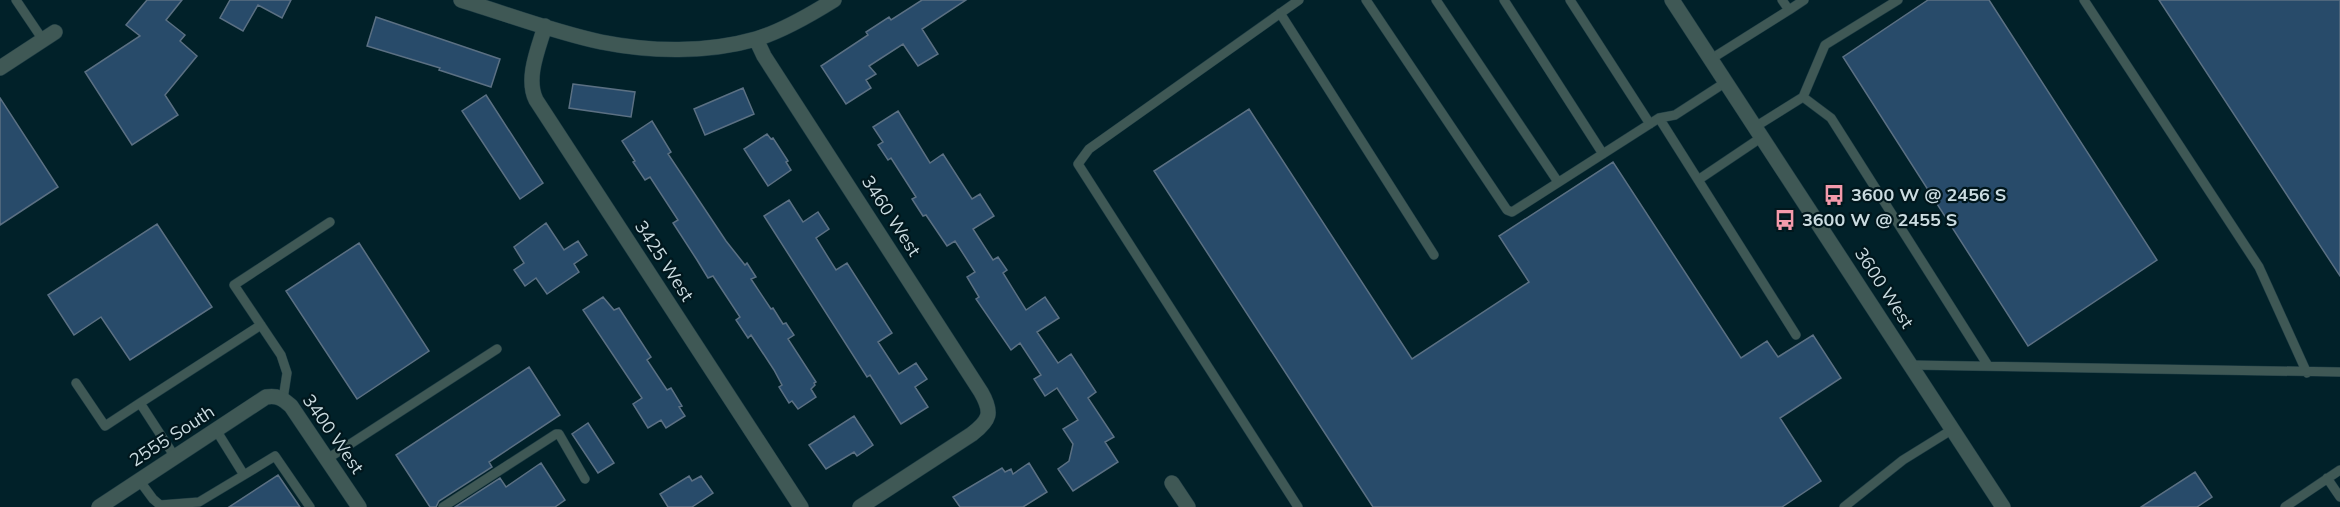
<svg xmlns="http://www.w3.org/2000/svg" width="2340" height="507" viewBox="0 0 2340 507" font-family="Mulish,sans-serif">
  <rect width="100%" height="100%" fill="#012129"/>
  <path fill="#284b6a" stroke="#5b7083" stroke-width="1.5" d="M147,0H182L166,20L185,35L180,41L197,56L165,95L178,115L132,145L85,72L140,36L126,25Z
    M230,0H291L282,18L258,5L243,31L220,18Z
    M922,0H966L922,29L938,54L918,66L903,44L869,66L876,74L866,80L871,88L846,104L821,66L868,35L866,32L889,17L891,20Z
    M1928,0H1989L2157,260L2028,346L1843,57Z
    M2159,0H2340V276Z
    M376,17L500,59L491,87L439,70L440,68L367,46Z
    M573,84L635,92L631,117L569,108Z
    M743,88L754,114L705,135L694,109Z
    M486,95L543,183L520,199L462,111Z
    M0,98L58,187L0,225Z
    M1249,109L1412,359L1529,282L1499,236L1613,162L1741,358L1767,341L1778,357L1813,335L1841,378L1780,418L1821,481L1782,507H1373L1154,171Z
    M898,111L930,163L943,154L972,199L980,194L994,216L973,229L993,260L998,257L1007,270L1003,273L1026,310L1045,297L1059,318L1037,332L1058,363L1071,354L1096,392L1088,398L1114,437L1105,442L1118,462L1073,491L1058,469L1069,461L1073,444L1063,429L1078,420L1057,388L1045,396L1034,379L1041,375L1020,343L1011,350L976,299L979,297L967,277L975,272L955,241L947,246L926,215L923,216L912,199L916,197L891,158L888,160L878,145L883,142L873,127Z
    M652,121L671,152L668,154L726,241L745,265L747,263L756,277L751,279L771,309L773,308L783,324L786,323L794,335L788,339L816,382L814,383L815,385L811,389L816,397L798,409L792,401L789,403L779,387L782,385L774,370L751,335L748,338L736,320L740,317L713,276L708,278L697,260L673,223L678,220L650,177L645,180L633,162L635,161L622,141Z
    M767,134L771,139L773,138L788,161L786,162L791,170L768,186L744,149Z
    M789,200L803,222L818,212L829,229L816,238L836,270L847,263L892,333L878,342L899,374L916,363L927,379L915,387L928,407L901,424L870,375L867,377L764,216Z
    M546,223L564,250L578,241L587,255L574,264L579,272L547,294L536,278L525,286L514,270L524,263L514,247Z
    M157,224L212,307L130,360L101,317L74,335L48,295Z
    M359,243L429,351L357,399L286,291Z
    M603,297L614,310L619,308L651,357L647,360L667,390L671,388L682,406L679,407L685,416L666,428L661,420L648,428L633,404L642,398L583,310Z
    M529,367L560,415L489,462L492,467L439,501L436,507H430L396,455Z
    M854,416L873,445L857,456L854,452L826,469L809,445Z
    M588,423L614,463L598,473L572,434Z
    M541,463L565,500L555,507H455L500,478L506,487Z
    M1029,463L1047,492L1023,507H960L953,497L1002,468L1005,472L1011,469L1013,474Z
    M2195,472L2212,497L2197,507H2141Z
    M278,475L300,507H229Z
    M689,476L692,481L701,476L713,493L692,507H668L660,494Z"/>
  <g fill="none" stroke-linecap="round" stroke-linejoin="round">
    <defs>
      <path id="service" d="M16,0L43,40
        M1366,0L1507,210L1512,212L1659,118L1675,115L1726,82
        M1436,0L1558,182
        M1504,0L1603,154
        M1570,0L1650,124
        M1782,0L1789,10L1804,0
        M2084,0L2259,267L2307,373
        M1280,13L1434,255
        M1711,59L1789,10
        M1803,97L1831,118L1987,364
        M1659,118L1796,335
        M1755,127L1803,97L1825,45L1898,0
        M1698,180L1762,137
        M1910,365L2340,372
        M76,383L105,426L140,403
        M283,399L287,373L281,355L234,285L330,222
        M216,430L244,475L275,456L310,507
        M175,457L140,403L261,325
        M327,459L497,349
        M2327,478L2340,497
        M139,480L153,499L160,505L199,502L244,475
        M443,507L556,434H559L585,479
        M1298,507L1078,164L1089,149L1299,0
        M1844,507L1903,460L1953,429
        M2285,507L2340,470"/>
      <path id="minor" d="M461,0C507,14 554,32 601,42C651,52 707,53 756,39C783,31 810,15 834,0
        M545,26C539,47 525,78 536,100L801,507
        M756,39L764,56L981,392C993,413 990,420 972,434L860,507
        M0,68L55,32
        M1172,483L1188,507
        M99,507L266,397C278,395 283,399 291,406L359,507"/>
      <path id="tertiary" d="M1672,0L2003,507"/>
    </defs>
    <use href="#service" stroke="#1d3b43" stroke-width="10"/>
    <use href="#minor" stroke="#1d3b43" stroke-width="16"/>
    <use href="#tertiary" stroke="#1d3b43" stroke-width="16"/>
    <use href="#service" stroke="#3f5855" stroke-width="9"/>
    <use href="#minor" stroke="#3f5855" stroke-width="15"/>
    <use href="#tertiary" stroke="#3f5855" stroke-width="15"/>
  </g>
  <defs>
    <symbol id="bus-bare" viewBox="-9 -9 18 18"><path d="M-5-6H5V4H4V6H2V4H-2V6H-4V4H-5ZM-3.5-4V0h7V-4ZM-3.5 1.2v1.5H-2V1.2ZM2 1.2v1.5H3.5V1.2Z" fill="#f39aab" stroke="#01171d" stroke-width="2.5" paint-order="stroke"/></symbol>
  </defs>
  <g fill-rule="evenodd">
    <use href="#bus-bare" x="1819" y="180" width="30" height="30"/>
    <use href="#bus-bare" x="1770" y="205" width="30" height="30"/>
  </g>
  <g text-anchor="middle" stroke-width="4.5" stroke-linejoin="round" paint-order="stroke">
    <g font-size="18" font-weight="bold" fill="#cbdce1" stroke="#01171d" text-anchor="start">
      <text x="1851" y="201">3600 W @ 2456 S</text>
      <text x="1802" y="226">3600 W @ 2455 S</text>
    </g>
    <g font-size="18" fill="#cbdce1" stroke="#01171d">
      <text transform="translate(891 216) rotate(57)" y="6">3460 West</text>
      <text transform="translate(664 261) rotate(57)" y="6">3425 West</text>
      <text transform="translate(1884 288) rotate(57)" y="6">3600 West</text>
      <text transform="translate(333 434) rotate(55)" y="6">3400 West</text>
      <text transform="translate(172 436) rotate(-33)" y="6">2555 South</text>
    </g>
  </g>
</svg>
